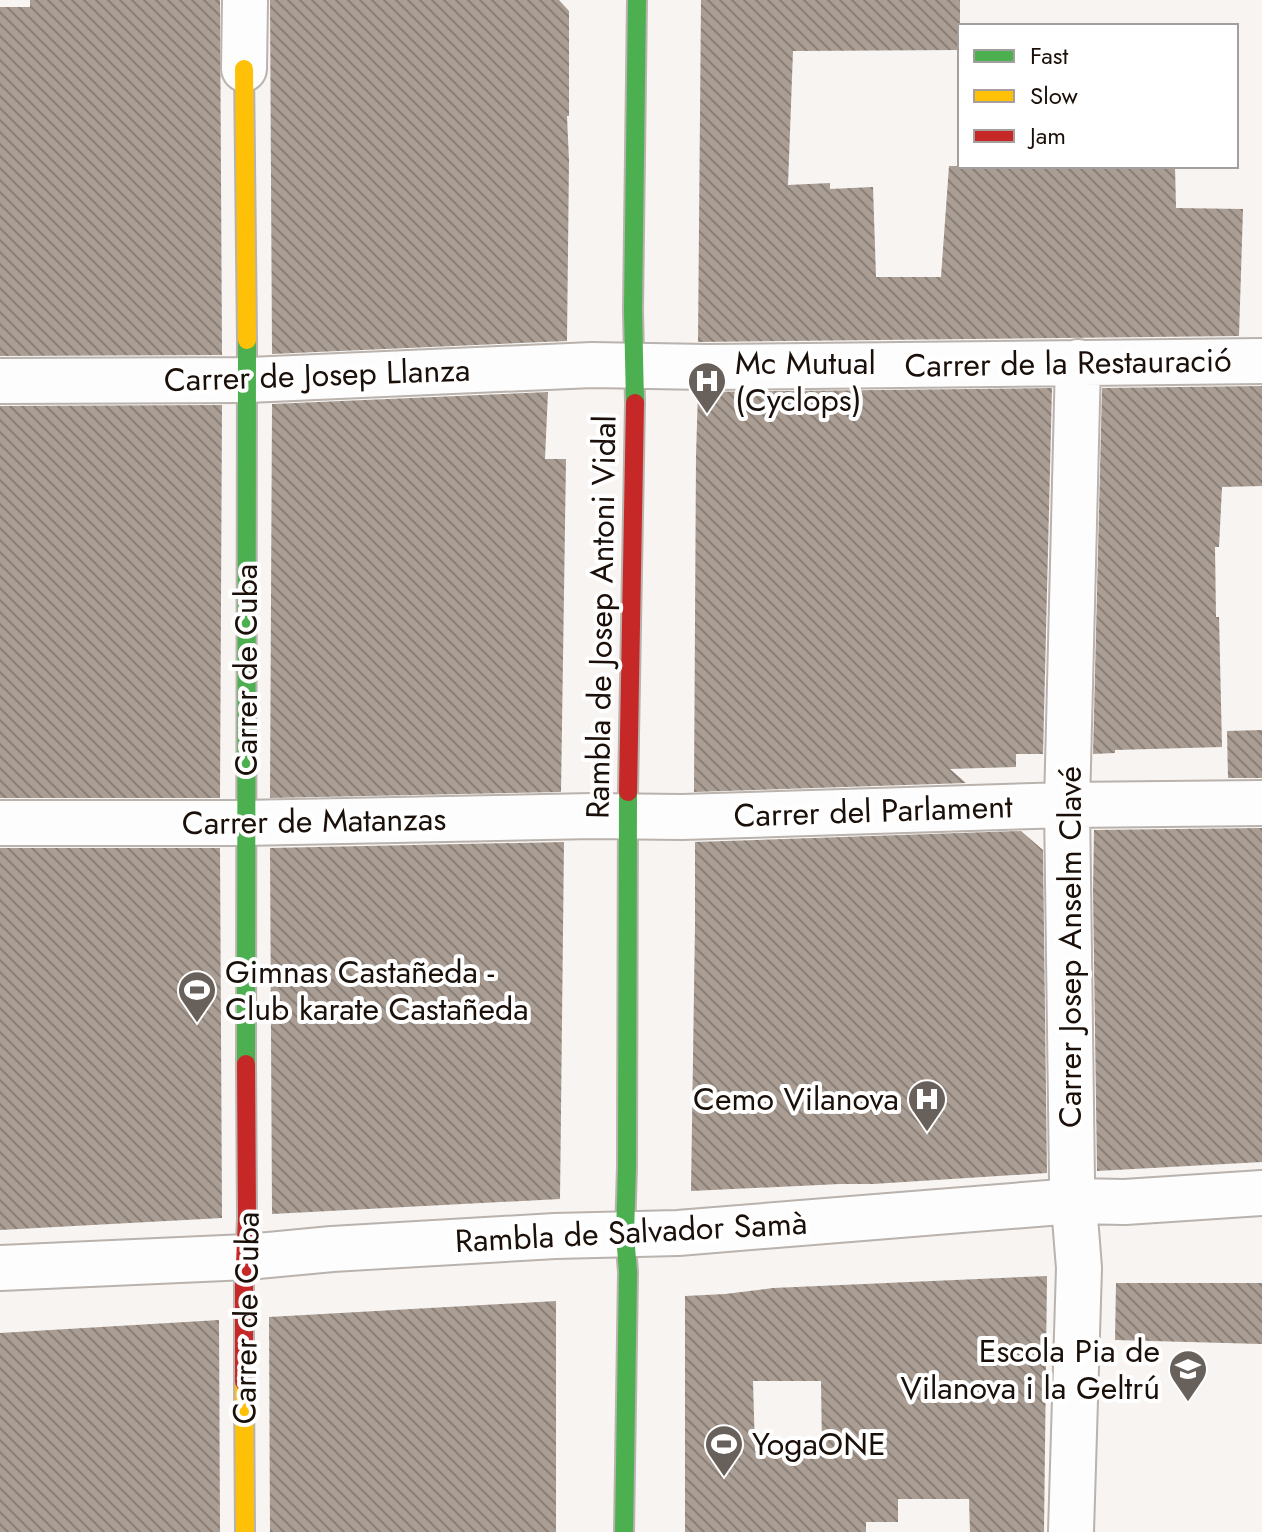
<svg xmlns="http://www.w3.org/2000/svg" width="1262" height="1532" viewBox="0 0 1262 1532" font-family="Jost,sans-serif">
  <defs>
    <pattern id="building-back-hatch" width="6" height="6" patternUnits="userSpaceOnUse" patternTransform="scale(2)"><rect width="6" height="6" fill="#aa9d93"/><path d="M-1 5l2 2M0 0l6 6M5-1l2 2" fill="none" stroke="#8a7f76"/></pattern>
  </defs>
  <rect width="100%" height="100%" fill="#f7f4f2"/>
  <path fill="url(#building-back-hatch)" fill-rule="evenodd" d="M30,0H220L222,355L0,356V7H30Z
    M270,0H559L569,11V116H567L569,160L567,341L272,354Z
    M701,0H960V50L793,51L788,185L830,183V189L873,187L876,277H941L949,166H1175L1176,208L1243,209L1239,336L698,342Z
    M1262,386V486L1222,487L1219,547H1215L1216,617H1219L1222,747L1115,750V753L1093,754L1102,388Z
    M1052,388L1043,754H1016V767L950,769L966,783L694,792L696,456L698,392Z
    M548,392L545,459H566L561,792L270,798L272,404Z
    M222,405L220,798H0V406Z
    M1262,730V778H1228L1227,731Z
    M1262,828V1162L1097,1171L1093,892L1094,830Z
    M1021,831L1043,850L1047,1173L873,1184H840L691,1191L695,925V842Z
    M564,842L560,1199L272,1214L270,848Z
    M0,848H220L222,1218L0,1230Z
    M1047,1276L1044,1532H970L969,1499H898V1522H866V1532H685V1296L725,1294L773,1288ZM753,1381H821L822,1449L755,1451Z
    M1116,1283H1262V1344L1115,1340Z
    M556,1301V1532H270L269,1317Z
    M219,1320L220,1532H0V1333Z"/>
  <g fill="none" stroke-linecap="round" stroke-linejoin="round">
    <defs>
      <path id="street" d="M244,69L245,0
        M0,381L247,380L592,365L707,367L1262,361
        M0,823H246L593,816L682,817L1067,805L1262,803
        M0,1268L247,1257L332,1249L555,1236L678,1233L1073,1201L1125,1202L1262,1193
        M1071,1532L1079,1268L1072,1180L1067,805L1078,362"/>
      <path id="fast" d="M635,403L633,310L637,0
        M246,1064L247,340
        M624,1532L628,1272L625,1235L627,1166L628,792"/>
      <path id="slow" d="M244,69L247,340
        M244,1382L245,1532"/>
      <path id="jam" d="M628,792L635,403
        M244,1382V1286L247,1219L246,1064"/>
    </defs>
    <use href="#street" stroke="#b9b2ad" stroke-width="48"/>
    <use href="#fast" stroke="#b9b2ad" stroke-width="22"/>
    <use href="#slow" stroke="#b9b2ad" stroke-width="22"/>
    <use href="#jam" stroke="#b9b2ad" stroke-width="22"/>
    <use href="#street" stroke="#fefdfd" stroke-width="44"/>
    <use href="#fast" stroke="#4caf50" stroke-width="18"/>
    <use href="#slow" stroke="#ffc107" stroke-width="18"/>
    <use href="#jam" stroke="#c62828" stroke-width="18"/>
  </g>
  <defs>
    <symbol id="hospital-pin" viewBox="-11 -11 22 30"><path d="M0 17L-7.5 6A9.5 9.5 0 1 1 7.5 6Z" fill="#68605b" stroke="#fff"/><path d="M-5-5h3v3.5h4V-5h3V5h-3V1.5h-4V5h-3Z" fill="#fff"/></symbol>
    <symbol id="stadium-pin" viewBox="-11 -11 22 30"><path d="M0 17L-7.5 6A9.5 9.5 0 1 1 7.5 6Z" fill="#68605b" stroke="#fff"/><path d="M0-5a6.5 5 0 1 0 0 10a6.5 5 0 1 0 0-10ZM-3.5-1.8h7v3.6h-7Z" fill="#fff"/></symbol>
    <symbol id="school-pin" viewBox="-11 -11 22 30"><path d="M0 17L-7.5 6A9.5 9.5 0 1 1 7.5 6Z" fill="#68605b" stroke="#fff"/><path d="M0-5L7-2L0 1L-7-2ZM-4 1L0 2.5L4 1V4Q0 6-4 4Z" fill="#fff"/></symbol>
  </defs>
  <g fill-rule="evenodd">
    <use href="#hospital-pin" x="685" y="359" width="44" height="60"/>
    <use href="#stadium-pin" x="175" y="968" width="44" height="60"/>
    <use href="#hospital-pin" x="905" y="1077" width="44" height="60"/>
    <use href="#school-pin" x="1166" y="1347" width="44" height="60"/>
    <use href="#stadium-pin" x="702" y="1422" width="44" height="60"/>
  </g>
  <g text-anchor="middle" stroke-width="8" stroke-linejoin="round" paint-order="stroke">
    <g font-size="32" fill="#1b1009" stroke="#fff" text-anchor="start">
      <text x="735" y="374">Mc Mutual<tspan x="735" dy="37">(Cyclops)</tspan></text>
      <text x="225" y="983">Gimnas Castañeda -<tspan x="225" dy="37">Club karate Castañeda</tspan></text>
      <text x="899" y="1110" text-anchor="end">Cemo Vilanova</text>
      <text x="1160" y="1362" text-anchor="end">Escola Pia de<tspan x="1160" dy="37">Vilanova i la Geltrú</tspan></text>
      <text x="752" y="1455">YogaONE</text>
    </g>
    <g font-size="32" fill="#1b1009" stroke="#fff">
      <text transform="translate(1068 363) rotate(-1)" y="11">Carrer de la Restauració</text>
      <text transform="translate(317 375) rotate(-2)" y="11">Carrer de Josep Llanza</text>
      <text transform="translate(601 617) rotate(-89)" y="11">Rambla de Josep Antoni Vidal</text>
      <text transform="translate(246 670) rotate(-90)" y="11">Carrer de Cuba</text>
      <text transform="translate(873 811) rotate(-2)" y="11">Carrer del Parlament</text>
      <text transform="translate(314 821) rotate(-1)" y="11">Carrer de Matanzas</text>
      <text transform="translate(1070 947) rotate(-90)" y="11">Carrer Josep Anselm Clavé</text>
      <text transform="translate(631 1232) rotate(-3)" y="11">Rambla de Salvador Samà</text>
      <text transform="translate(246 1318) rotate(-89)" y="11">Carrer de Cuba</text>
    </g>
  </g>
  <rect x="958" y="24" width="280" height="144" fill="#ffffff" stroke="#a49f9d" stroke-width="2"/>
  <rect x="974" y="50" width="40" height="12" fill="#4caf50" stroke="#a49f9d" stroke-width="2"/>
  <text x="1030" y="64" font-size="24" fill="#1b1009">Fast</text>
  <rect x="974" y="90" width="40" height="12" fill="#ffc107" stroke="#a49f9d" stroke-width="2"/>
  <text x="1030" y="104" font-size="24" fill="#1b1009">Slow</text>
  <rect x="974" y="130" width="40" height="12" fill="#c62828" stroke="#a49f9d" stroke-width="2"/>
  <text x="1030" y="144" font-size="24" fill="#1b1009">Jam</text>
</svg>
